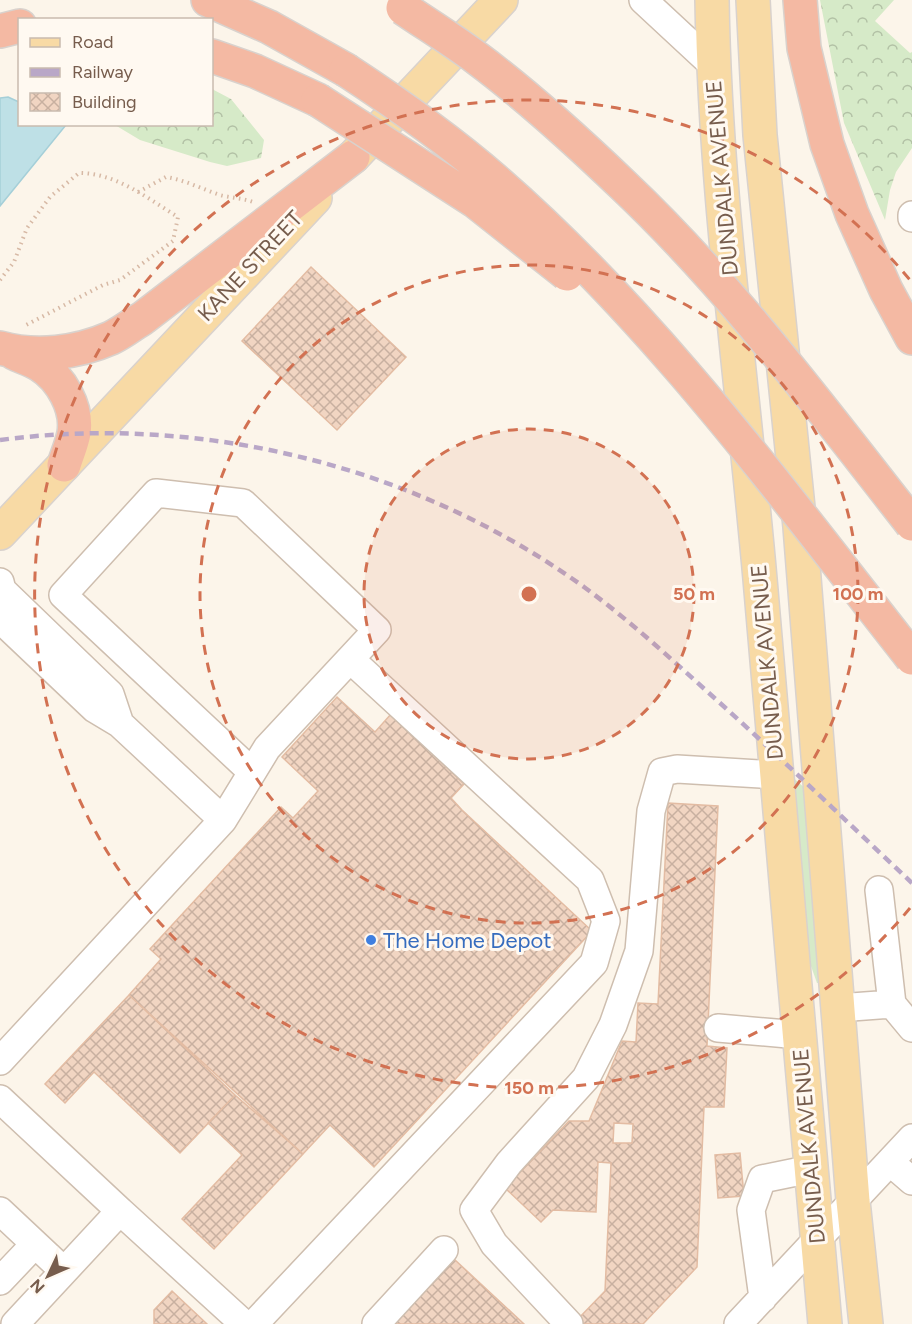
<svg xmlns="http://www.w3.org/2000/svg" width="912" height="1324" viewBox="0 0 912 1324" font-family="Figtree,sans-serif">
  <defs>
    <pattern id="forest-crowns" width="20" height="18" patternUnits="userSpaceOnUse" patternTransform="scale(1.5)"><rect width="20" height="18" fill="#d6eac8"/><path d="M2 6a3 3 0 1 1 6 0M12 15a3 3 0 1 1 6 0" fill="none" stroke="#b2c1a5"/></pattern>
    <pattern id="building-cross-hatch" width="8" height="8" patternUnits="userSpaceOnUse" patternTransform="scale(1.5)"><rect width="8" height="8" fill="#f1d5c2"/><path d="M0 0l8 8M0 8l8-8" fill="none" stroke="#c8b0a0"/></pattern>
  </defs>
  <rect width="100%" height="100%" fill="#fcf5ea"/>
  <!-- grass -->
  <path fill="#d6eac8" d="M790 775 807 790 825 983H817L806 952Z"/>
  <!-- forest -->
  <path fill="url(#forest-crowns)" d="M820 0H894L875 21 910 53 912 52V148L896 172 890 190 885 220 844 123Z
    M212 89 231 99 264 140 261 158 227 166 210 162 140 140 115 125 212 124Z"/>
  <!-- water -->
  <path fill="#bee0e6" stroke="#a5cfd8" stroke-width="1.5" d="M8 97 19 102 20 124 66 125 0 206V98Z"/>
  <!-- building -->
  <path fill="url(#building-cross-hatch)" stroke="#e3bca3" stroke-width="1.5" fill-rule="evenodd" d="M311 267 406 357 337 430 242 341Z
    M337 697 375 732 391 714 464 784 451 798 462 810 592 931 374 1167 330 1125 303 1154 129 995 161 959 150 949 281 807 293 818 318 791 282 757Z
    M668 803 718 806 707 1046 727 1048 724 1107H704L697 1267 643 1324H581L577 1320 605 1291 611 1163 598 1162 596 1212 553 1210 541 1222 505 1188 569 1121H589L622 1041 636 1042 638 1003 658 1004ZM614 1123 633 1124 632 1143H613Z
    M129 995 235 1095 180 1153 94 1072 65 1103 45 1084Z
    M235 1095 303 1154 214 1249 182 1219 242 1155 208 1123Z
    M740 1153 744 1196 718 1198 715 1155Z
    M454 1259 524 1324H393Z
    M172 1291 207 1324H154V1310Z"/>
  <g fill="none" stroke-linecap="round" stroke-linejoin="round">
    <defs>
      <path id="minor" d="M643 0 713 65
        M912 215V218
        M0 582 2 590 110 694 120 724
        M0 619 95 709 120 724 223 820 0 1061
        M223 820 267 748 377 630 243 503 156 493 63 595 252 772
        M879 890 892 1004
        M838 1008 892 1004 912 1028
        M718 1028 799 1035
        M0 1099 120 1211 15 1324
        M890 1162 912 1181
        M0 1211 64 1271
        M120 1211 244 1324
        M0 1281 35 1244
        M763 1298 751 1210 762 1179 811 1169
        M254 1324 594 963 606 921 590 880 350 659
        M376 1324 444 1250
        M569 1324 494 1244 474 1210 509 1163 586 1078 613 1025 639 951 651 811 662 772 677 769 777 775
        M738 1324 912 1138"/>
      <path id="major" d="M712 0C715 193 743 386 760 579 783 827 801 1076 825 1324
        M753 0 760 135 800 527 853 1201 866 1324
        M354 156 501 0
        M0 533 315 198"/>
      <path id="highway" d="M208 0 269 27 346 70
        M800 0 804 48 827 144 852 214 886 290 912 338
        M0 31 20 26
        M212 56 255 71 318 100
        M0 348C36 358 77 353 111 338 122 333 133 324 143 318L353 157
        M14 353C22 357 32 360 40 365 61 378 78 408 74 433 72 444 67 455 64 465"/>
    </defs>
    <!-- minor casing -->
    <use href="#minor" stroke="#cebeaf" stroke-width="30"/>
    <!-- major casing -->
    <use href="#major" stroke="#d9d2cd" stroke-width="36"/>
    <!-- highway casing -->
    <use href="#highway" stroke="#d9d2cd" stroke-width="36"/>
    <!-- path -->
    <path stroke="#d7b9a5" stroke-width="4" stroke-dasharray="1.5 4.5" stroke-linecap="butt" d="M138 192 166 177C185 180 202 189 220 195 231 198 242 198 253 202
      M0 280 14 262 27 228 50 197 79 173C116 173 147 198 178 217L173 241 120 280 103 285 26 325"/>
    <!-- minor -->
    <use href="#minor" stroke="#fff" stroke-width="27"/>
    <!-- major -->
    <use href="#major" stroke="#f8daa5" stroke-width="33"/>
    <!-- highway -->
    <use href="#highway" stroke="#f4b9a3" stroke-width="33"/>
    <!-- rail -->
    <path stroke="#b9a7c7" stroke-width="4.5" stroke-dasharray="9 6" stroke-linecap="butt" d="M0 440C204 413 418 467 584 587 629 620 669 657 710 694 778 755 845 820 912 883"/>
    <defs>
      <path id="highway-bridge" d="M403 8C428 25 454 41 478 59 529 97 577 141 623 185 731 287 820 407 912 524
        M346 70C398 104 448 139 495 180 655 319 781 492 912 658
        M318 100 476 202 567 274"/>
    </defs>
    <!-- highway-bridge casing -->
    <use href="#highway-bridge" stroke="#d9d2cd" stroke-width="36" stroke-linecap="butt"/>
    <!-- highway-bridge -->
    <use href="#highway-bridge" stroke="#f4b9a3" stroke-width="33"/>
  </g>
  <!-- distance rings -->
  <circle cx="529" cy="594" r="165" fill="#d27152" fill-opacity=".12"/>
  <g fill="none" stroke="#d27152" stroke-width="3" stroke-dasharray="10 8">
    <circle cx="529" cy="594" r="165"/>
    <circle cx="529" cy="594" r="329"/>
    <path d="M910 908A494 494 0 1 1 910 280"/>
  </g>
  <!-- markers -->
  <circle fill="#3f7fe0" stroke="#fff9f1" stroke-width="2" cx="371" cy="940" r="6"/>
  <g text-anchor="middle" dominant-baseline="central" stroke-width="6" stroke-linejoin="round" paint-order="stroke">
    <!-- street labels -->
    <g font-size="22" fill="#775d4d" stroke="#fff9f1">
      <text transform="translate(722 178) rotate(-95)">DUNDALK AVENUE</text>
      <text transform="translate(250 266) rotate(-47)">KANE STREET</text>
      <text transform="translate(767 662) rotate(-95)">DUNDALK AVENUE</text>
      <text transform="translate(809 1146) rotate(-95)">DUNDALK AVENUE</text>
    </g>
    <!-- shop labels -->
    <g font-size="22" fill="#366cbe" stroke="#fff9f1" text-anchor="start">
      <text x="383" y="940">The Home Depot</text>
    </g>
  </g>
  <circle cx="529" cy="594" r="9" fill="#d27152" stroke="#fff9f1" stroke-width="3"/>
  <g font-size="18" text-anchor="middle" font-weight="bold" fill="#d27152" stroke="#fff9f1" stroke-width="6" stroke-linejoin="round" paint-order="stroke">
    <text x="694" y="600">50 m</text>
    <text x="858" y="600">100 m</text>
    <text x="529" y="1094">150 m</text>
  </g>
  <!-- legend -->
  <rect x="18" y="18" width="195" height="108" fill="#fff9f1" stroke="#c9bbaf" stroke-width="1.5"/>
  <rect x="30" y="38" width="30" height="9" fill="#f8daa5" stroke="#c9bbaf" stroke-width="1.5"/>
  <text x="72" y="48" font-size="18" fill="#775d4d">Road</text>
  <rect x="30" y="68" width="30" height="9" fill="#b9a7c7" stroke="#c9bbaf" stroke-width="1.5"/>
  <text x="72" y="78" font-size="18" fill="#775d4d">Railway</text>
  <rect x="30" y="93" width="30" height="18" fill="url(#building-cross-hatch)" stroke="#c9bbaf" stroke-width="1.5"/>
  <text x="72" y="108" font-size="18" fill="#775d4d">Building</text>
  <!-- north arrow -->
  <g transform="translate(48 1276) rotate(226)" stroke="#fff9f1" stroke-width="4.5" paint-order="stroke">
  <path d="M0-4.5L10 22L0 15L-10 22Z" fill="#775d4d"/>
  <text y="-9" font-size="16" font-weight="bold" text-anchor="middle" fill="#775d4d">N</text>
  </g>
</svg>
